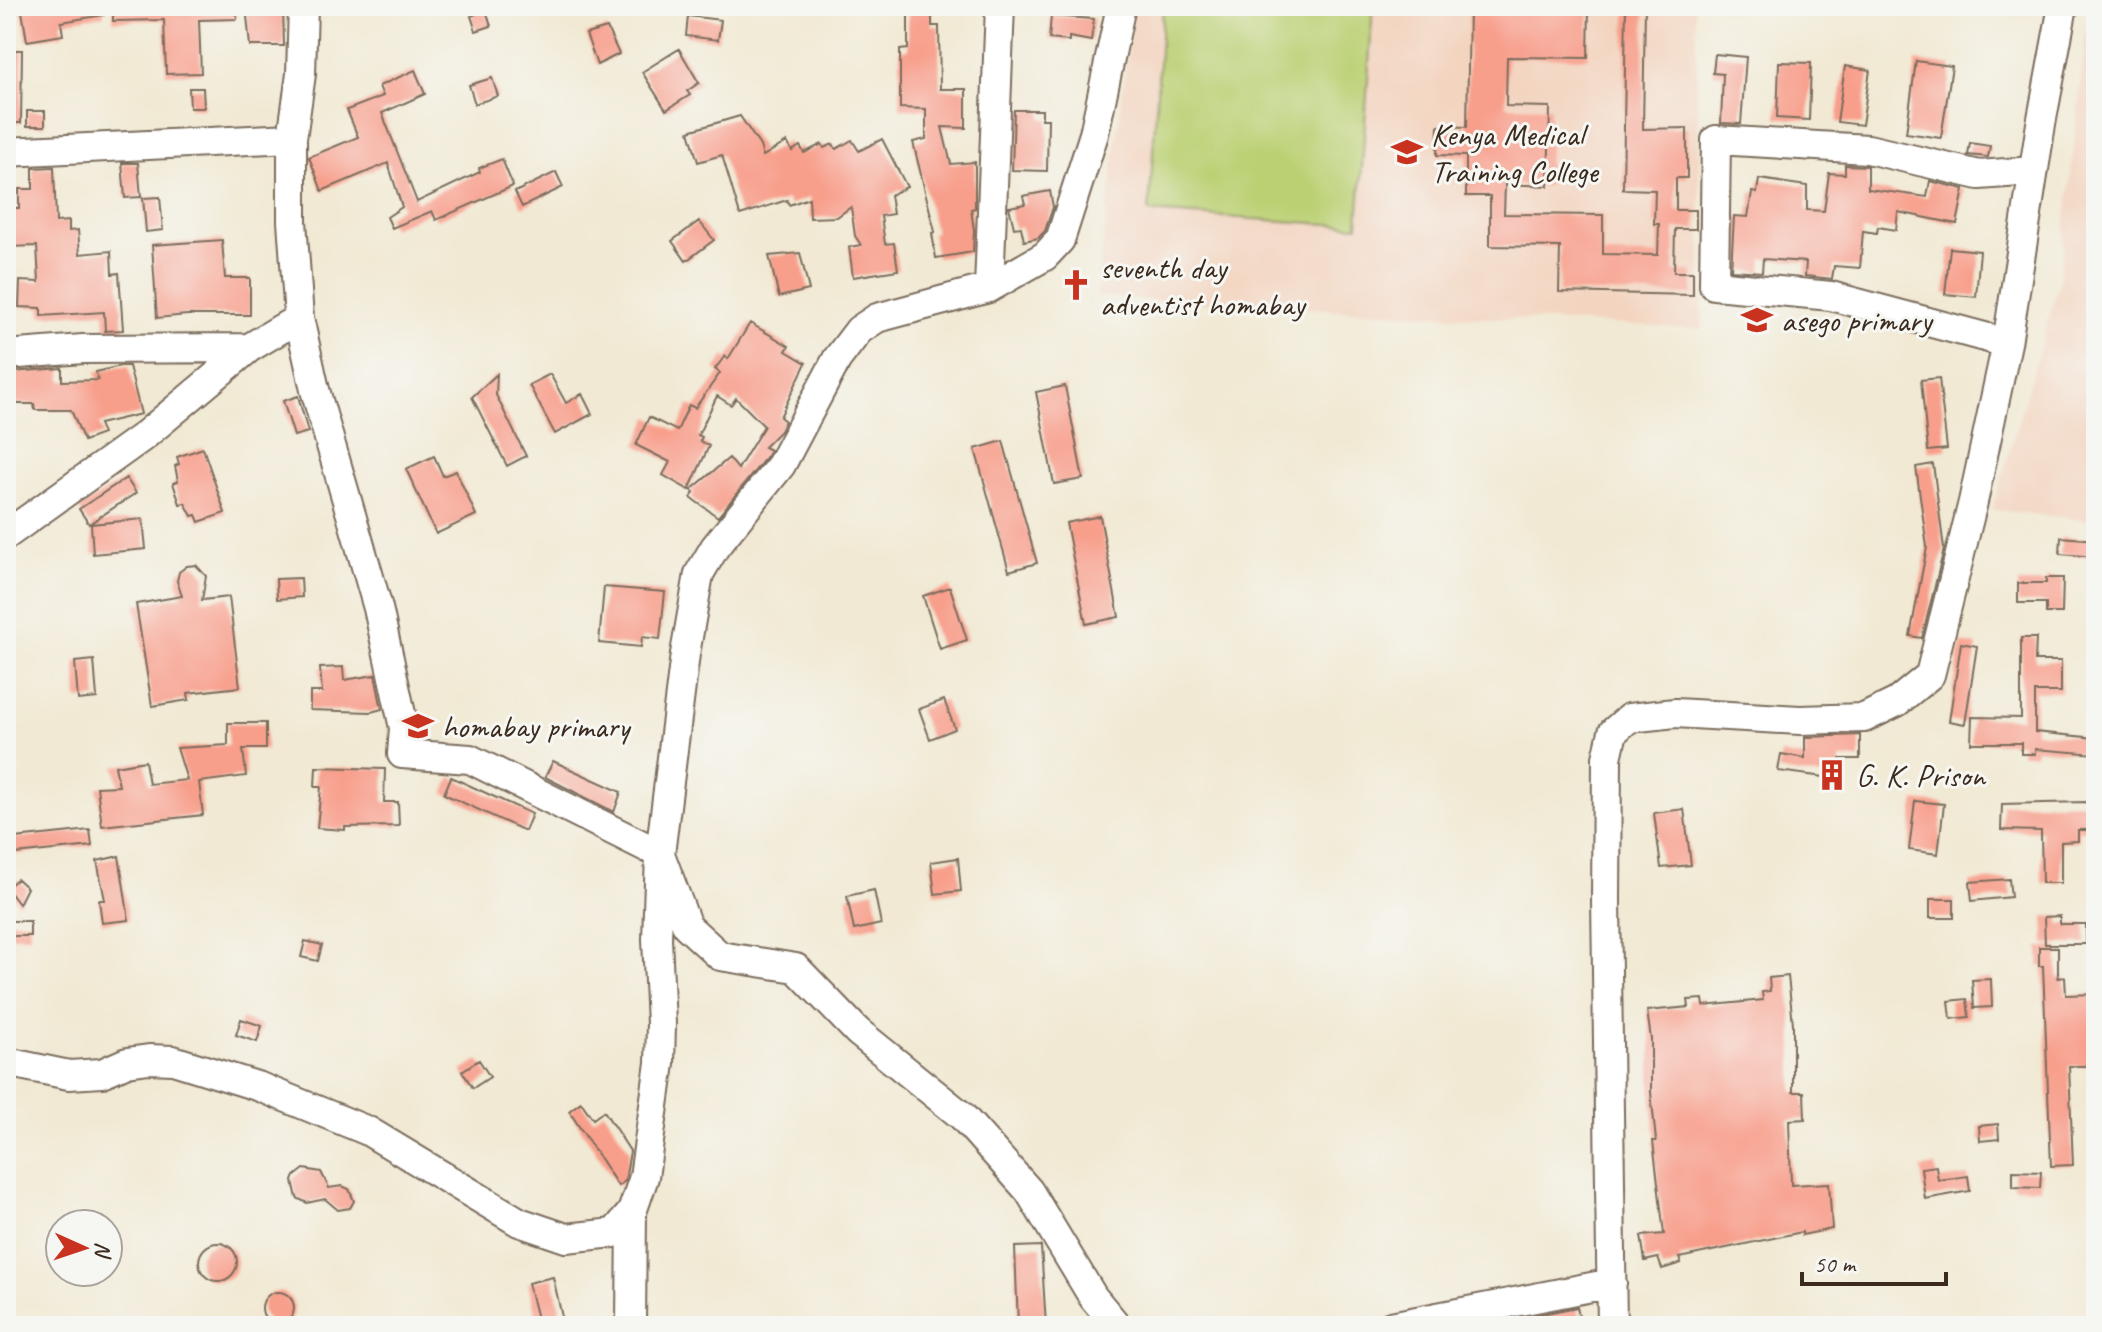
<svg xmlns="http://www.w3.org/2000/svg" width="2102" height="1332" viewBox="0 0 2102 1332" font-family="Caveat,sans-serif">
  <rect width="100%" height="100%" fill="#f6f6f2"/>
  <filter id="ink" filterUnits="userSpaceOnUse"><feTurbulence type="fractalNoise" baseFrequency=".0125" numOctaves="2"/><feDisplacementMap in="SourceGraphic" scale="16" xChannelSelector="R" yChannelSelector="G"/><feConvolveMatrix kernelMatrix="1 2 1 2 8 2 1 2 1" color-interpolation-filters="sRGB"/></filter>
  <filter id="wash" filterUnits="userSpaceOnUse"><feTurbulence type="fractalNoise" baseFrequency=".006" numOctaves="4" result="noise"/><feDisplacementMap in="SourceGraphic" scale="32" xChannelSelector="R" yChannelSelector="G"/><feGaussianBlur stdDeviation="1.8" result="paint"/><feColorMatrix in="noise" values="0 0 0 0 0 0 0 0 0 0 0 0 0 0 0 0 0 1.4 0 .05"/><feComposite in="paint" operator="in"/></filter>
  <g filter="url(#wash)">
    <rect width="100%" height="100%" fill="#f1e9d3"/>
    <!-- built -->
    <path fill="#f3d4bf" d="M1134 6H1695L1703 329 1096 297Z
      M2089 6H2096V521L1992 510 2059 284Z"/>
    <!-- green -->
    <path fill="#bbd073" stroke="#7b7d48" stroke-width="2" d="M1163 6H1373L1358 226 1149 212Z"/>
    <g id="blocks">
      <!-- building -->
      <path fill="#f89f8c" d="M59 6H103L104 15 61 22 63 35 27 41 22 11Z
        M113 6H237V19L199 20 201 73 166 74 164 20 113 21Z
        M246 6H283L284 46H250Z
        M908 6H932V26H939L940 89H966V128L942 127 951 164 975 162V208L971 209 974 230 973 252 936 258 932 233 935 232 913 142 926 139V109L900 108V50L908 49Z
        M1469 6H1589L1588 58 1507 57 1506 106 1550 107 1548 186 1505 184 1504 214 1603 215V254L1658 255 1659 224H1654L1655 190 1623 189 1626 6H1645L1643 129 1687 128V178H1676V210H1696V229H1675L1674 272H1693V295L1559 292 1560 247 1490 246V196H1466V156L1437 155 1438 126 1467 127Z
        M486 10 491 26 476 31 471 16Z
        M688 16 721 20 718 40 686 36Z
        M1051 16 1094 19 1091 41 1069 37V41L1049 39Z
        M607 28 619 54 597 65 586 34Z
        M679 49 699 83 687 91 690 95 666 110 642 72Z
        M6 50H22L21 123H6Z
        M1715 54 1746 57 1741 124 1721 123 1723 74 1713 73Z
        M1916 61 1952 66 1941 138 1906 133Z
        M1779 62 1811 63 1809 120 1777 118Z
        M1845 66 1870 70 1862 125 1837 122Z
        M415 70 425 94 382 113 417 202 480 172 479 168 502 159 513 186 436 220 432 211 392 228 387 217 402 207 388 163 322 191 309 157 358 137 347 110 383 96 379 86Z
        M492 78 498 96 475 104 469 85Z
        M189 88H203L204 108H190Z
        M1014 110H1042V119H1048L1047 171 1012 170Z
        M27 111H45V126H27Z
        M740 116 760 146 763 156 787 142 792 151 800 146 804 153 822 144 824 148 833 144 836 149 852 140 859 151 882 139 907 187 890 195 893 214 881 216 885 244 894 243 898 270 853 277 849 247 861 245 855 236 851 207 837 217 810 218 809 198 789 205 787 200 740 215 722 155 698 162 689 131Z
        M1970 143 1990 146 1988 157 1968 155Z
        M122 163H138L141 197 125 198Z
        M1845 165 1868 166V189L1927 197 1930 181 1964 189 1957 224 1898 212 1896 230 1878 227 1877 233 1863 231 1860 268 1834 266 1832 279 1805 276 1806 262 1763 259 1762 272 1731 270 1734 216 1748 217 1752 192 1757 193 1759 179 1807 186V210L1824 211 1829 173 1845 174Z
        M54 167 56 222 69 221V231L78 230 80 254 111 251 112 274 119 273 123 330 105 331 104 312 41 316V308L19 307 20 281 39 282 37 246 6 247V208H19V189H33V168Z
        M556 172 563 187 522 207 515 192Z
        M1050 191 1053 207 1045 231 1038 238 1024 241 1021 227 1014 228 1009 207 1025 204 1023 196Z
        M160 197 163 230 146 232 143 198Z
        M699 221 714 240 686 261 672 241Z
        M222 240 225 278H250V315H187L157 318 152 245Z
        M1950 248 1980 251 1976 297 1945 294Z
        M800 253 809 290 779 297 769 256Z
        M750 323 789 346 786 351 806 363 780 417 785 421 780 431 764 447 770 450 767 456 718 517 691 498 694 492 691 490 729 458 738 469 764 426 736 398 731 405 717 396 698 435 702 437 700 441 709 446 689 490 663 475 670 462 636 445 649 417 677 431 689 405 695 408 720 373 715 369 725 356 728 359Z
        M120 366H129L141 414 99 424 103 434 84 441 71 410H35L34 404H13L12 372 62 368V381L98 380 96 372Z
        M497 374 496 395 526 456 507 466 472 397Z
        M550 374 566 403 582 394 592 414 555 434 529 385Z
        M1939 378 1947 449 1928 451 1921 380Z
        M1065 386 1083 479 1054 484 1036 392Z
        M298 396 308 432 294 436 283 401Z
        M1003 441 1037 563 1009 571 975 449Z
        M203 448 225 513 199 522 196 515 192 516 185 503 180 504 173 483 178 481 175 466 179 464 177 457Z
        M434 456 443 476 456 471 476 515 436 534 406 469Z
        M1933 464 1944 549 1922 638 1910 636 1927 547 1916 467Z
        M126 478 136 493 89 524 79 509Z
        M1100 516 1119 617 1086 624 1066 523Z
        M143 519 146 549 93 554 91 524Z
        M2061 537 2096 540V557L2060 554Z
        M196 565 206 576 202 600 229 597 240 687 188 693 189 700 152 706 136 604 182 596 177 581 179 572 187 566Z
        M301 578 302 597 277 599 276 579Z
        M2046 578H2063L2062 613H2046V603H2018V583H2046Z
        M604 587 665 592 660 639 642 637 641 647 599 643Z
        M950 587 967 640 940 649 923 596Z
        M2021 638H2036L2035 661H2061V692H2035V732L2096 738V754L2035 749V754H2021V743H1971L1972 717 2021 718Z
        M1961 643 1977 646 1965 724 1949 721Z
        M94 660 97 698 78 700 75 662Z
        M343 667 344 680 375 675 382 709 371 712 310 710V692H322L320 668Z
        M944 700 955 729 930 739 919 709Z
        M228 723H266V749H243L246 776 199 782 203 815 102 826 97 787 119 786 115 766 145 761 149 784 187 780 177 748 228 745Z
        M1860 735V759H1840V791H1824V777L1778 771 1781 754 1805 758V737Z
        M553 761 621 792 614 812 545 777Z
        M316 767 385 769 384 802H398L399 826 345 827V830L317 828 321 787H315Z
        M451 777 532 814 525 831 444 794Z
        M1915 801 1944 804 1938 854 1909 850Z
        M2086 802 2087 806H2096V830H2078V841L2061 842V883H2042L2041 831 2001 830 2002 804Z
        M1684 809 1691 865 1661 868 1654 813Z
        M90 830 92 846 6 855V839Z
        M119 856 129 920 102 923 99 900H105L97 861Z
        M958 858 961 891 935 894 931 862Z
        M17 879 27 888 19 904 9 891 10 885Z
        M2009 879 2011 897 1972 901 1970 882Z
        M874 890 881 924 854 930 847 896Z
        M1930 899H1954V918H1930Z
        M2060 916V924H2086V944H2045L2044 917Z
        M10 921H30V936H10Z
        M305 941 322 945 318 961 301 957Z
        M2039 947H2058V978L2065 977 2066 995 2096 994V1066H2069L2073 1165 2051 1166 2043 966H2039Z
        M1788 976 1793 1024V1092H1804L1805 1119 1789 1120 1791 1185 1829 1183 1832 1229 1802 1235V1232L1679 1258 1681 1263 1662 1269 1658 1258 1645 1261 1641 1236 1664 1234 1653 1141H1656L1651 1092V1039L1647 1011 1689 1007 1688 1000 1703 999 1704 1006 1763 1000 1762 992 1770 991 1769 978Z
        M1991 979 1992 1007 1974 1008 1972 980Z
        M1967 999 1969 1017 1951 1019 1949 1001Z
        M241 1019 262 1026 257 1042 236 1035Z
        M479 1060 490 1077 473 1088 462 1071Z
        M581 1102 593 1119 604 1111 630 1151 625 1181 618 1186 569 1111Z
        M1998 1124 1999 1139 1980 1141 1979 1126Z
        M1936 1166 1938 1180 1968 1176 1970 1191 1925 1199 1921 1168Z
        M304 1169 321 1172 329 1188 342 1186 349 1189 354 1201 350 1208 338 1210 325 1199 307 1203 297 1198 293 1181 295 1176Z
        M2013 1171 2041 1172 2040 1188 2013 1187Z
        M199 1262a19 19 0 1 1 38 0a19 19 0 1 1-38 0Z
        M1041 1246 1046 1326H1018L1015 1247Z
        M553 1277 562 1317 538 1323 528 1283Z
        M262 1308a16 16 0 1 1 32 0a16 16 0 1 1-32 0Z
        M1577 1307 1579 1316 1529 1326H1480Z"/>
    </g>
  </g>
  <g filter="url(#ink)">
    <use href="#blocks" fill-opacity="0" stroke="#7b6d5d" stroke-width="2"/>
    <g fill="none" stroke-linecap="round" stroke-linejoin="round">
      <defs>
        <path id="minor" d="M6 152 292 138
          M989 288 1000 6
          M2007 343 1831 296 1714 285 1716 140 1868 149 1979 175 2033 171
          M6 355 83 349 249 348
          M6 535 144 436 249 348 299 318
          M6 1062 69 1075 102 1073 127 1062 149 1059 173 1060 260 1087 368 1131 519 1222 566 1238 614 1233 632 1212 644 1177 660 1063 661 1024 657 939 660 854 470 759 402 754 404 728 378 608 315 390 299 318 292 221V138L301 74 303 6
          M631 1326 632 1212
          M1117 1326 1093 1297 1029 1191 962 1116 858 1032 796 968 720 956 687 926 660 854 685 654 699 574 715 547 781 465 837 359 859 330 877 318 989 288 1045 256 1060 240 1094 134 1121 6
          M1391 1326 1612 1283
          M1612 1326 1606 900 1607 758 1613 732 1629 718 1675 713 1800 720 1864 718 1897 702 1930 675 1973 502 2007 343 2041 124 2063 6"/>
      </defs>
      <!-- minor casing -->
      <use href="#minor" stroke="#7b6d5d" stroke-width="32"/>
      <!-- minor -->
      <use href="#minor" stroke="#fff" stroke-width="28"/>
    </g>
  </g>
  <!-- icons -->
  <defs>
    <symbol id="university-bare" viewBox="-9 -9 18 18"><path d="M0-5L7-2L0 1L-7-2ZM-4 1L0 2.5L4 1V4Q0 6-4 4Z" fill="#c8321e" stroke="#f6f6f2" stroke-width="2.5" paint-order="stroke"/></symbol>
    <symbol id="church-bare" viewBox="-9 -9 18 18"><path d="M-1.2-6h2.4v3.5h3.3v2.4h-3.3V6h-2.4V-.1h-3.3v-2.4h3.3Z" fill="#c8321e" stroke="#f6f6f2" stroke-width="2.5" paint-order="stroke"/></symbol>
    <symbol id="school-bare" viewBox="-9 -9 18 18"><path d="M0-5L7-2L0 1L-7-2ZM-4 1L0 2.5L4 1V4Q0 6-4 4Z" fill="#c8321e" stroke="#f6f6f2" stroke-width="2.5" paint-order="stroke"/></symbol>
    <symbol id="building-bare" viewBox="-9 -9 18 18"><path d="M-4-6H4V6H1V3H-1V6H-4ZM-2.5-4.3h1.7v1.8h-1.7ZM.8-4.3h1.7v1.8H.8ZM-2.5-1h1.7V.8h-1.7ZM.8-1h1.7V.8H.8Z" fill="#c8321e" stroke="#f6f6f2" stroke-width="2.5" paint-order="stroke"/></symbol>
  </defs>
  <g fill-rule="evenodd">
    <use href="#university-bare" x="1385" y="130" width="44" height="44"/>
    <use href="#church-bare" x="1054" y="263" width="44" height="44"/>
    <use href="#school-bare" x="1735" y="298" width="44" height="44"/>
    <use href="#school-bare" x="396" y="704" width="44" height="44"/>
    <use href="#building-bare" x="1810" y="753" width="44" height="44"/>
  </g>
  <g text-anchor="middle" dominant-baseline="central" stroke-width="6" stroke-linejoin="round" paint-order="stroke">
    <!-- poi labels -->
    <g font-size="32" fill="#3b2a1e" stroke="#f6f6f2" text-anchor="start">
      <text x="1431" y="134">Kenya Medical<tspan x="1431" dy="37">Training College</tspan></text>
      <text x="1100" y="267">seventh day<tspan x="1100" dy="37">adventist homabay</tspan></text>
      <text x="1781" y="320">asego primary</text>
      <text x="442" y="726">homabay primary</text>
      <text x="1856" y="775">G. K. Prison</text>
    </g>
  </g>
  <!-- margin -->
  <rect width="2102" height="1332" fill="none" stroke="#f6f6f2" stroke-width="32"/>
  <!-- north arrow -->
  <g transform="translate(84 1248) rotate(93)"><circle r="38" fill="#f6f6f2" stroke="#aba49d" stroke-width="2"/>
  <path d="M0-6L14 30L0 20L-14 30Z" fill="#c8321e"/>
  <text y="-12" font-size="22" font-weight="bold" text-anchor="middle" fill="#3b2a1e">N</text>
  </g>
  <!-- scale -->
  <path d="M1802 1272v12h144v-12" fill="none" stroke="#3b2a1e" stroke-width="4"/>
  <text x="1814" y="1272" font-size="24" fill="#3b2a1e" stroke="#f6f6f2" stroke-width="6" paint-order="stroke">50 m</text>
</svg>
